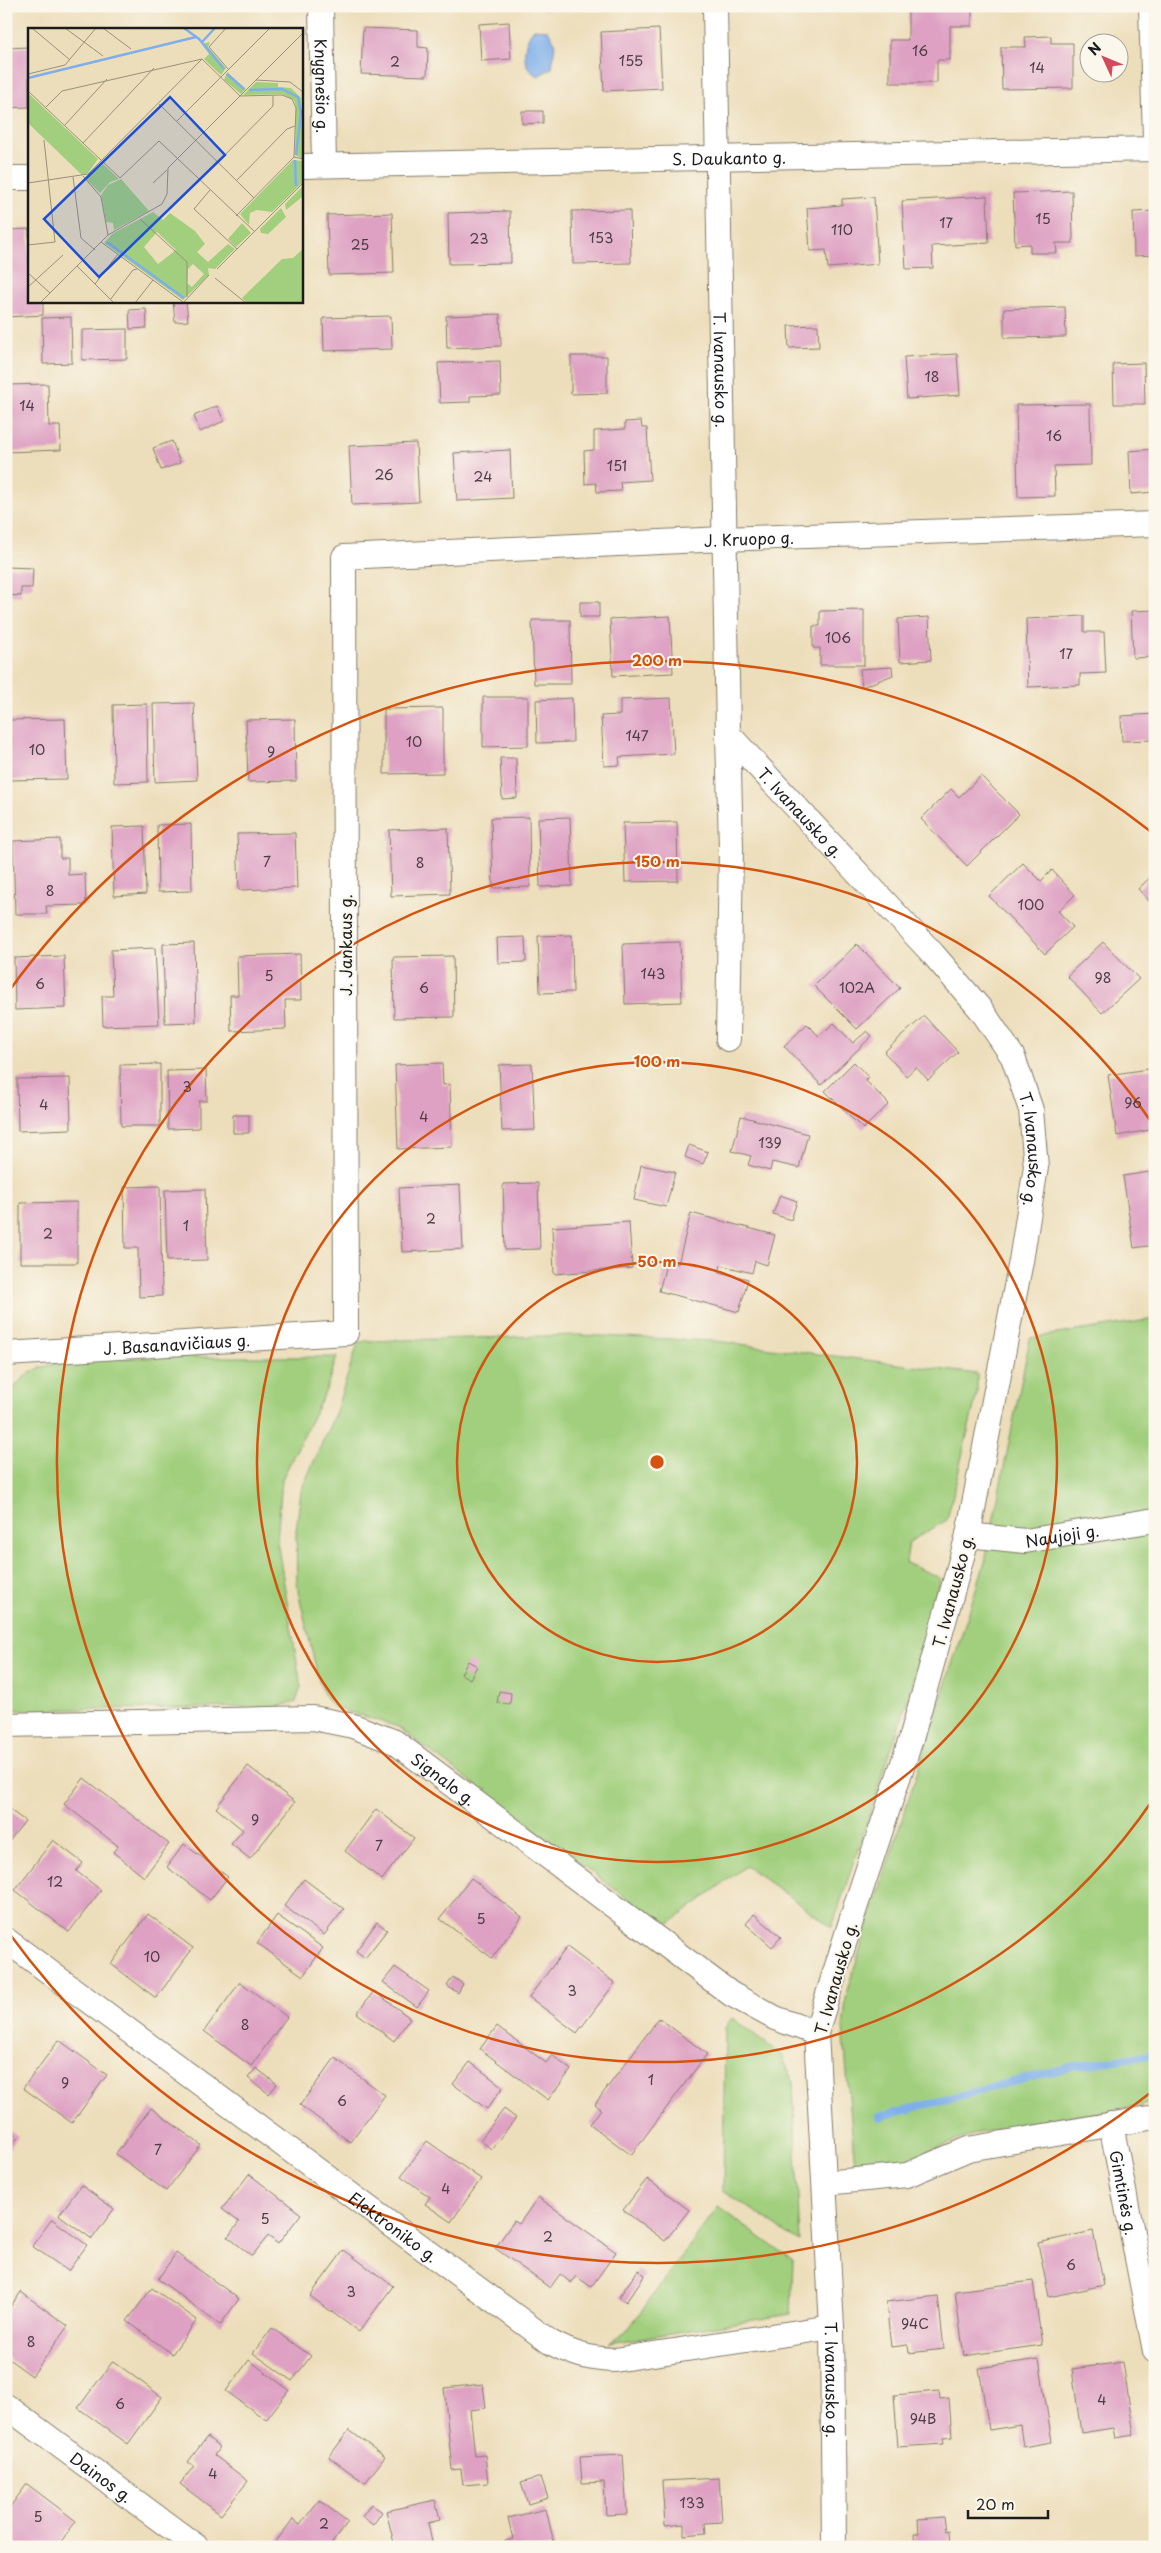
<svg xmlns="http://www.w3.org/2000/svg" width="1161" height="2553" viewBox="0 0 1161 2553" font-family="'Playpen Sans',sans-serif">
  <rect width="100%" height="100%" fill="#fbf7ec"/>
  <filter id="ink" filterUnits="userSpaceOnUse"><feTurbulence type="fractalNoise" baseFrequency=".02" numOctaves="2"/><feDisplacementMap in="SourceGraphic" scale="10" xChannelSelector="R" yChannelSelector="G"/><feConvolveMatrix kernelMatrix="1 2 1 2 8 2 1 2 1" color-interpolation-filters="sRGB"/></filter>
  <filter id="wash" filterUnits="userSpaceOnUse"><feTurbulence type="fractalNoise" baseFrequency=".0096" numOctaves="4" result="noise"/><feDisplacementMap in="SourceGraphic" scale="20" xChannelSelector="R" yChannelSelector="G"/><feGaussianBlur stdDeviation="1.12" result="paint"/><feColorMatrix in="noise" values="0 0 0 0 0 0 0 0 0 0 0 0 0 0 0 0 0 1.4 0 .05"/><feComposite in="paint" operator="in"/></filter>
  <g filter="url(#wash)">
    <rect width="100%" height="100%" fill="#eddebb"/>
    <!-- green -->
    <path fill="#a1cf7d" stroke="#5e764c" d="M1155 1319V2103L977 2133 900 2163 855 2166 843 2027 847 1990 985 1562 1030 1338Z
      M578 1335 715 1341 977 1374V1393L947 1520 909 1542 906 1563 940 1578 913 1684 832 1927 746 1866 665 1927 398 1727 333 1707 325 1697 317 1673 297 1586 296 1531 301 1491 336 1411 358 1343 366 1341Z
      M166 1357H337L326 1390 282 1479 277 1541 301 1687 296 1702 276 1707 18 1710 6 1704V1404C11 1387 25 1373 43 1367 81 1356 126 1359 166 1357Z
      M732 2018 782 2055 793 2082 800 2242 723 2190 725 2027Z
      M718 2207 793 2261 791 2314 609 2343 626 2332Z"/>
    <!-- water -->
    <path fill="#7fafea" stroke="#4e6683" d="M534 29 548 30 555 43 552 68 538 76C520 68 522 42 534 29Z"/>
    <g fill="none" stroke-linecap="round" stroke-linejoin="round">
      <!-- stream -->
      <path stroke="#7fafea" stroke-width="8" d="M879 2117 1070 2067 1155 2054"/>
    </g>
    <g id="blocks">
      <!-- building -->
      <path fill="#dea1c3" d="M543 6H565V8L543 10Z
        M908 6H972V26H950V60H937V83H890V40H908Z
        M509 22 511 59 481 61 479 24Z
        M363 28 418 30V47L428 48 427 76 361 74Z
        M659 29 662 88 604 91 601 32Z
        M1051 36V43H1073V88L1002 89 1001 47H1026L1025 37Z
        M29 47V107L6 108V48Z
        M522 111H543V123L522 124Z
        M1072 191 1073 243H1056L1057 253H1030V244L1015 245 1013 193Z
        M987 196 989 243 932 246 933 268 906 269 902 201Z
        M874 197 878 264 828 268 826 250 810 251 807 208 842 205V199Z
        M630 210 631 263 573 264 572 211Z
        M510 211 511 263 449 264 448 213Z
        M1155 211V255L1134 256 1133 212Z
        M392 213 394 273 329 275 327 215Z
        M29 229V301H43V315L6 317V230Z
        M173 301H186L188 321 175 322Z
        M1065 307 1066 337 1004 338V309Z
        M146 309 147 328 130 329 129 310Z
        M500 314 501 346 447 348 446 316Z
        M391 316 392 349 324 351 323 318Z
        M71 317 72 363 43 364 42 318Z
        M818 325 819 347 789 348 788 326Z
        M127 329V359L82 360V330Z
        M957 354 960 395 907 399 904 357Z
        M571 356H607V393L571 394Z
        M500 361 501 395 470 396V402L440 403 438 363Z
        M1144 363 1145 404H1114L1113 364Z
        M48 384 49 426H60L61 450 6 452V385Z
        M1090 404 1091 465 1054 466 1055 496 1018 497 1016 405Z
        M217 406 224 421 200 432 194 416Z
        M641 421 642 428H647L650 480 620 482 621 491 597 492 596 483 585 484 584 451 594 450V431L625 429V422Z
        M172 441 180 463 161 470 153 448Z
        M416 443 419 502 352 505 349 446Z
        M1155 449V492L1131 494 1129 451Z
        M510 450 512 498 457 501 454 453Z
        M6 567 33 568 32 588H21V596L6 595Z
        M580 602H599V617H580Z
        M864 610V665H820V648H813V626H820V611Z
        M1155 610V657L1133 658 1131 611Z
        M670 616 673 673 613 676 610 619Z
        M1084 616V632H1104L1106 673 1080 674V685L1028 687 1026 619Z
        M929 617 931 660 900 662 898 619Z
        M532 620H570L571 684H534Z
        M892 667 893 675 862 687 860 669Z
        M483 697H528V746L483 747Z
        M572 698 573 742 537 743 536 700Z
        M671 698 674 754 619 757 620 765 604 766 601 716 620 715V700Z
        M194 703 197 780 155 782 153 704Z
        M147 704 148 782 114 783 113 705Z
        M443 708V773L384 774V709Z
        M1155 714V740L1122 741 1121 716Z
        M65 719 67 779 9 780 8 720Z
        M295 719 296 781 248 782 246 720Z
        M500 758H516L517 798 502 799Z
        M981 776 1019 814 967 866 921 819 951 789 959 797Z
        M529 817 530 887 493 888 491 818Z
        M570 817 572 886 540 887 538 818Z
        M677 822 678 881 625 882 623 823Z
        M191 824 192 891 158 892 157 825Z
        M144 826 146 894 114 896 112 827Z
        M448 828 450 894 391 896 389 830Z
        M295 833 297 888 239 890 237 834Z
        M60 839V858H68V875L85 874 86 905 46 906 47 914H15L13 841Z
        M1023 863 1041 881 1052 870 1075 895 1058 911 1073 927 1045 954 989 896Z
        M1155 873V907L1138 889Z
        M572 935 573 992 540 993 538 936Z
        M525 937 526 962 498 963 497 938Z
        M680 942 682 1002 625 1004 623 944Z
        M1103 942 1139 979 1102 1013 1067 976Z
        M194 943 196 1022 165 1023 163 944Z
        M857 944 900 988 857 1029 814 986Z
        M155 948 159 1024 103 1026 102 996H113L111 950Z
        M300 954 301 1000H285L286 1029 231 1031 230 995H238L237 956Z
        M64 956 66 1008 15 1010 14 958Z
        M453 956 454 1017 394 1018 393 957Z
        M924 1016 958 1052 928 1080 916 1067 906 1076 884 1052Z
        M834 1023 853 1043 867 1031 872 1036 821 1085 784 1046 807 1024 819 1036Z
        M854 1062 868 1077 865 1080 889 1104 863 1129 825 1091Z
        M442 1063 443 1085 450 1084 452 1147 398 1149 395 1065Z
        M160 1064V1126H121L120 1065Z
        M532 1064 535 1130 502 1131 499 1065Z
        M1155 1068V1129L1117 1136 1108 1075Z
        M206 1070 207 1101H199V1128L168 1129 167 1071Z
        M70 1078 71 1129 18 1131 17 1079Z
        M233 1115H249V1133H233Z
        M741 1116 808 1134 799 1168 772 1162 770 1171 748 1165 751 1156 732 1151Z
        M689 1145 708 1152 703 1164 685 1157Z
        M641 1165 675 1172 666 1207 634 1200Z
        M1149 1172 1150 1180 1155 1179V1245L1134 1248 1123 1176Z
        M538 1183 540 1249 505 1250 503 1184Z
        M460 1185 463 1249 402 1252 399 1188Z
        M160 1186 162 1296 139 1297 138 1248H125L124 1187Z
        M205 1189 207 1260 167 1261 165 1190Z
        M780 1195 797 1201 791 1220 773 1214Z
        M77 1202V1263H20V1203Z
        M691 1213 775 1235 767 1265 755 1261 752 1273 721 1265 719 1272 748 1279 739 1312 659 1291 667 1261 678 1264Z
        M629 1222 632 1268 554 1274 552 1227Z
        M468 1661 477 1666 470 1679 461 1674Z
        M499 1691 511 1693 510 1704 497 1703Z
        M248 1766 295 1802 250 1859 231 1844 243 1830 216 1808Z
        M84 1778 169 1844 144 1877 113 1852 118 1846 64 1804Z
        M6 1807 25 1821 6 1845Z
        M376 1809 414 1838 382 1880 345 1851Z
        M53 1840 83 1863 76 1871 101 1890 69 1932 15 1890Z
        M184 1844 228 1877 210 1900 167 1867Z
        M471 1878 522 1917 492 1958 440 1919Z
        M304 1879 344 1909 324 1935 284 1906Z
        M148 1914 193 1948 156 1998 111 1964Z
        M754 1914 781 1937 772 1947 746 1924Z
        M277 1915 323 1948 303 1976 257 1943Z
        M377 1922 387 1930 365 1958 356 1951Z
        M567 1947 615 1983 577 2033 529 1997Z
        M395 1967 429 1991 417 2007 383 1982Z
        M453 1977 463 1984 458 1993 447 1986Z
        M240 1982 287 2017 251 2066 204 2031Z
        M374 1991 410 2018 394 2041 357 2013Z
        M659 2018 707 2054 631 2155 590 2124 601 2109 595 2104Z
        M497 2026 546 2063 552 2055 571 2070 548 2100 480 2049Z
        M59 2040 107 2075 72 2123 23 2088Z
        M335 2058 385 2095 350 2142 300 2105Z
        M470 2062 503 2087 487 2109 453 2084Z
        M256 2068 277 2084 269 2094 248 2078Z
        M151 2108 201 2145 166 2191 116 2154Z
        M504 2109 516 2118 491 2149 480 2140Z
        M6 2128 18 2137 6 2153Z
        M427 2141 481 2179 451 2222 425 2204 430 2197 401 2176Z
        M249 2174 301 2214 278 2244 268 2236 252 2256 228 2237 239 2222 222 2209Z
        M647 2179 689 2210 665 2241 623 2210Z
        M81 2185 114 2209 92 2239 59 2215Z
        M538 2197 616 2252 591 2287 576 2276 571 2283 560 2274 550 2288 495 2248 514 2221 519 2224Z
        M52 2219 87 2245 68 2271 32 2246Z
        M1093 2231 1104 2285 1049 2297 1038 2243Z
        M344 2250 393 2286 359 2332 310 2296Z
        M176 2253 239 2299 220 2325 158 2279Z
        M638 2270 645 2275 626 2302 619 2297Z
        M1033 2281 1042 2345 964 2356 955 2291Z
        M152 2288 197 2320 172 2354 127 2321Z
        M21 2292 68 2326 32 2376 6 2357V2313Z
        M938 2296 944 2349 909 2353 908 2345 891 2347 886 2302Z
        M272 2328 311 2356 292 2381 253 2353Z
        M1039 2359 1052 2442 1023 2447 1020 2425 989 2430 979 2368Z
        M249 2360 289 2390 266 2420 226 2391Z
        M113 2361 162 2397 128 2444 78 2408Z
        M1123 2362 1134 2435 1115 2438 1113 2428 1081 2433 1072 2369Z
        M483 2384 486 2408 470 2410 475 2456 485 2455 488 2483 463 2485 461 2469 452 2470 444 2388Z
        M939 2391 940 2399 949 2398 952 2437 943 2438 944 2444 898 2447 894 2395Z
        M349 2430 385 2457 365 2483 329 2457Z
        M207 2437 220 2447 214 2455 248 2481 221 2515 180 2484 194 2466 188 2462Z
        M623 2455 627 2514 606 2515 604 2482 582 2483 580 2457Z
        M541 2477 548 2498 528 2504 521 2483Z
        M719 2478 722 2522 705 2523 706 2533 684 2535V2524L665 2526 662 2481Z
        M27 2484 76 2521 57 2547H16L6 2540V2512Z
        M319 2500 348 2522 329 2547H272L293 2519 300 2525Z
        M435 2500 440 2520 428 2523 433 2547H395L386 2511Z
        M371 2504 382 2512 373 2525 362 2517Z
        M546 2509 555 2547H506L505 2541 513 2539 508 2518Z
        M944 2517 946 2531 949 2530 950 2547H915L914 2533H919L918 2519Z"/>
    </g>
  </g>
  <g filter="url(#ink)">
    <use href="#blocks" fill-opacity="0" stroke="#847d6c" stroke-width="1"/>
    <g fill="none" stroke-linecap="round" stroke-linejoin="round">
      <defs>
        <g id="street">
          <path id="s1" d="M321 6 324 165"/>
          <path id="s2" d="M715 6 728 734 933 954 982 1011 1013 1057 1031 1110 1036 1167 1021 1261 968 1535 911 1739 857 1902 816 2033 832 2327 834 2547"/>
          <path d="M1151 6 1155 138"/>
          <path id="s3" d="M301 166 1155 149"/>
          <path d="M6 178H29"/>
          <path d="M728 1039 731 847 728 734"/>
          <path id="s4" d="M6 1354 346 1333 344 557 723 539 1155 524"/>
          <path id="s5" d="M968 1535 1025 1541 1155 1520"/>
          <path id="s6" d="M6 1725 313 1718 353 1726 395 1742 731 1994 775 2018 816 2033"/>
          <path id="s7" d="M6 1940 550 2342C572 2354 589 2359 614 2360L832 2327"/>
          <path id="s8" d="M1111 2124 1155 2351"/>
          <path d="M825 2183 907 2175 968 2149 1155 2117"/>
          <path id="s9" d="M6 2406 197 2547"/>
        </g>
      </defs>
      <!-- street casing -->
      <use href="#street" stroke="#847d6c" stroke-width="26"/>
      <!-- street -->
      <use href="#street" stroke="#fff" stroke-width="24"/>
    </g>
  </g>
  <!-- distance rings -->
  <g fill="none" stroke="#d4530e" stroke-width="2.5">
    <circle cx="657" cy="1462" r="200"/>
    <circle cx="657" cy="1462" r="400"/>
    <path d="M1154 1798A600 600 0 1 1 1154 1126"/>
    <path d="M1150 2093A801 801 0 0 1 9 1933M9 991A801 801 0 0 1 1150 831"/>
  </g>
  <g text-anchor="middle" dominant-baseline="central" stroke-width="4" stroke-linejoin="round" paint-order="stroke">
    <!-- number labels -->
    <g font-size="14" fill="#4c3d46">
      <text x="920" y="50">16</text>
      <text x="631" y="60">155</text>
      <text x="395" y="61">2</text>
      <text x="1037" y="67">14</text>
      <text x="1043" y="218">15</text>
      <text x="946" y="222">17</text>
      <text x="842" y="229">110</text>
      <text x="601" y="237">153</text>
      <text x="479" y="238">23</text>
      <text x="360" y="244">25</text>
      <text x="932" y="376">18</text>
      <text x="27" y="405">14</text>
      <text x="1054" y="435">16</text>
      <text x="617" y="465">151</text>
      <text x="384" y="474">26</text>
      <text x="483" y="476">24</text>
      <text x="838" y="637">106</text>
      <text x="1066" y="653">17</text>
      <text x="637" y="735">147</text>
      <text x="414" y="741">10</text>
      <text x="37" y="749">10</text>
      <text x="271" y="751">9</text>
      <text x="267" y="861">7</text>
      <text x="420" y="862">8</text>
      <text x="50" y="890">8</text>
      <text x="1031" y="904">100</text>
      <text x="653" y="973">143</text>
      <text x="269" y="975">5</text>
      <text x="1103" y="977">98</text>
      <text x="40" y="983">6</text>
      <text x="424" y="987">6</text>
      <text x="857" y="987">102A</text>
      <text x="187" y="1086">3</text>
      <text x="1133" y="1102">96</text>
      <text x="44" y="1104">4</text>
      <text x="424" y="1116">4</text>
      <text x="770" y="1142">139</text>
      <text x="431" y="1218">2</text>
      <text x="186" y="1225">1</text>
      <text x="48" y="1233">2</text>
      <text x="255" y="1819">9</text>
      <text x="379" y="1845">7</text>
      <text x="55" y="1881">12</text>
      <text x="481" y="1918">5</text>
      <text x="152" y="1956">10</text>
      <text x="572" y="1990">3</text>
      <text x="245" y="2024">8</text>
      <text x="651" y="2079">1</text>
      <text x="65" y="2082">9</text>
      <text x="342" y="2100">6</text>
      <text x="158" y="2149">7</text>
      <text x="446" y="2188">4</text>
      <text x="265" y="2218">5</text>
      <text x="548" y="2236">2</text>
      <text x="1071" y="2264">6</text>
      <text x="351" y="2291">3</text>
      <text x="915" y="2323">94C</text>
      <text x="31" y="2341">8</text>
      <text x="1102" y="2399">4</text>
      <text x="120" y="2403">6</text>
      <text x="923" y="2418">94B</text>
      <text x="213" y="2473">4</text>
      <text x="692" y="2502">133</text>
      <text x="38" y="2516">5</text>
      <text x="324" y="2523">2</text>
    </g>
    <!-- street labels -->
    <g font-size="16" fill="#1c1c1c" stroke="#fbf7ec">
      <text stroke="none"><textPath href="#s1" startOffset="80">Knygnešio g.</textPath></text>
      <text stroke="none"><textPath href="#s3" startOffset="428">S. Daukanto g.</textPath></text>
      <text stroke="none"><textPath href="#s2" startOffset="364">T. Ivanausko g.</textPath></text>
      <text stroke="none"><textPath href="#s4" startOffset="1522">J. Kruopo g.</textPath></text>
      <text stroke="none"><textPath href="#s2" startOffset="835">T. Ivanausko g.</textPath></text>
      <text transform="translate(345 945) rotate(-90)">J. Jankaus g.</text>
      <text stroke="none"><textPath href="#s2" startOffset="1255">T. Ivanausko g.</textPath></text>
      <text stroke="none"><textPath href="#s4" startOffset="171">J. Basanavičiaus g.</textPath></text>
      <text stroke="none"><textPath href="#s5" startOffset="95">Naujoji g.</textPath></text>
      <text transform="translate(952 1591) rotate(-75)">T. Ivanausko g.</text>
      <text stroke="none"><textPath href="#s6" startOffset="454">Signalo g.</textPath></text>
      <text transform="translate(835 1978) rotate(-74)">T. Ivanausko g.</text>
      <text stroke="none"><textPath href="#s8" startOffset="70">Gimtinės g.</textPath></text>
      <text stroke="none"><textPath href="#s7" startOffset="482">Elektroniko g.</textPath></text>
      <text stroke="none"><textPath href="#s2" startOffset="2515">T. Ivanausko g.</textPath></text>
      <text stroke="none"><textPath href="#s9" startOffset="119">Dainos g.</textPath></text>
    </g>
  </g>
  <!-- overview -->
  <g transform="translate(28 28)">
    <rect width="275" height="275" fill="#eddebb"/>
    <path d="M182 14 180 19 198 40 193 47 176 31 181 26 174 16ZM199 44 218 61 213 66 196 52ZM228 54 250 55V59L263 60 273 70 275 131 267 127 268 79 266 72 254 66 215 67ZM0 65 70 131 60 145 54 147 0 95ZM265 132 275 133V154L244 184 229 182 222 185 221 197 212 186ZM75 136 91 151 82 154 72 165 58 151ZM93 151 121 183 86 202 85 195 78 194 73 167 80 157ZM275 158 274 169 258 182 257 176ZM253 180 258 189 240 206 233 205 232 201ZM125 184 135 192 142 185 167 203 177 216 169 224 180 234 200 216 207 221 187 241 180 240 181 247 155 272 76 215 84 206ZM129 204 148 222 130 236 116 219ZM165 236 176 246 164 259 159 255 160 241ZM214 195 223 205 208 219 200 211ZM275 221V275H219L214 270 254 231 265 230Z" fill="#a1cf7d" fill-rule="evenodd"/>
    <path fill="none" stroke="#7fafea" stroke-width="2.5" d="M156 0 171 11 196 41M174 14 187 0M199 46 216 61M0 50 168 9M221 62 254 61 270 69 273 85 268 127M267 132 268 158M79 214 156 270"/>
    <path fill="none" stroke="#99907b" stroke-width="1" d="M4 0 42 32M37 0 75 28M75 0 103 21M198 0 181 19 201 42M174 31 212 68 254 67 264 71 268 80 266 129 275 131M0 46 37 37 68 0M228 52 262 54 275 64M0 63 92 150 131 113 226 203M131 76 226 170M17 80 34 63 174 31M149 93 242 0M36 98 79 51M55 115 126 40M190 134 245 78V68M55 148 73 169 80 207M45 149 53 210 67 222M209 152 259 101 267 98M0 155 60 146 174 31M125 155 139 142M182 162 166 181 209 221M208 188 266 129M112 191 159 234V269M73 214 155 274M0 217 27 214 16 112M49 238 86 275M189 241 275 155M0 245 22 265M187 250 218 275M67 256 90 226M0 259 35 227M82 272 105 242 109 241M12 275 80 207 134 176 139 166 140 140 275 5M107 275 125 252M155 275 181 247"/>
    <path fill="#1d4ed8" fill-opacity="0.15" stroke="#1d4ed8" stroke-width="2.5" d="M142 69 197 127 71 249 16 191Z"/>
    <rect width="275" height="275" fill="none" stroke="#1c1c1c" stroke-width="2.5"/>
  </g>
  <circle cx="657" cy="1462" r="8" fill="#d4530e" stroke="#fbf7ec" stroke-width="2.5"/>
  <g font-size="15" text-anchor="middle" font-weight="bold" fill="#d4530e" stroke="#fbf7ec" stroke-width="4" stroke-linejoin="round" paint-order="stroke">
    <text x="657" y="666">200 m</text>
    <text x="657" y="867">150 m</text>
    <text x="657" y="1067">100 m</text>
    <text x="657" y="1267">50 m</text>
  </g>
  <!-- margin -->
  <rect width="1161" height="2553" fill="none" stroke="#fbf7ec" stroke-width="25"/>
  <!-- north arrow -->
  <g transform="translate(1104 58) rotate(314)"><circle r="24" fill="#fbf7ec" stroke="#a29f99"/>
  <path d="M0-4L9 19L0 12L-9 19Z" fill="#d1495b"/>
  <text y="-8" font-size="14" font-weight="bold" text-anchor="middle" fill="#1c1c1c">N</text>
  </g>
  <!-- scale -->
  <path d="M968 2510v8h80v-8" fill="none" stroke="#1c1c1c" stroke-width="2.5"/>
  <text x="976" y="2510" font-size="15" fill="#1c1c1c" stroke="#fbf7ec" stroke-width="4" paint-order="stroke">20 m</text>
</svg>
